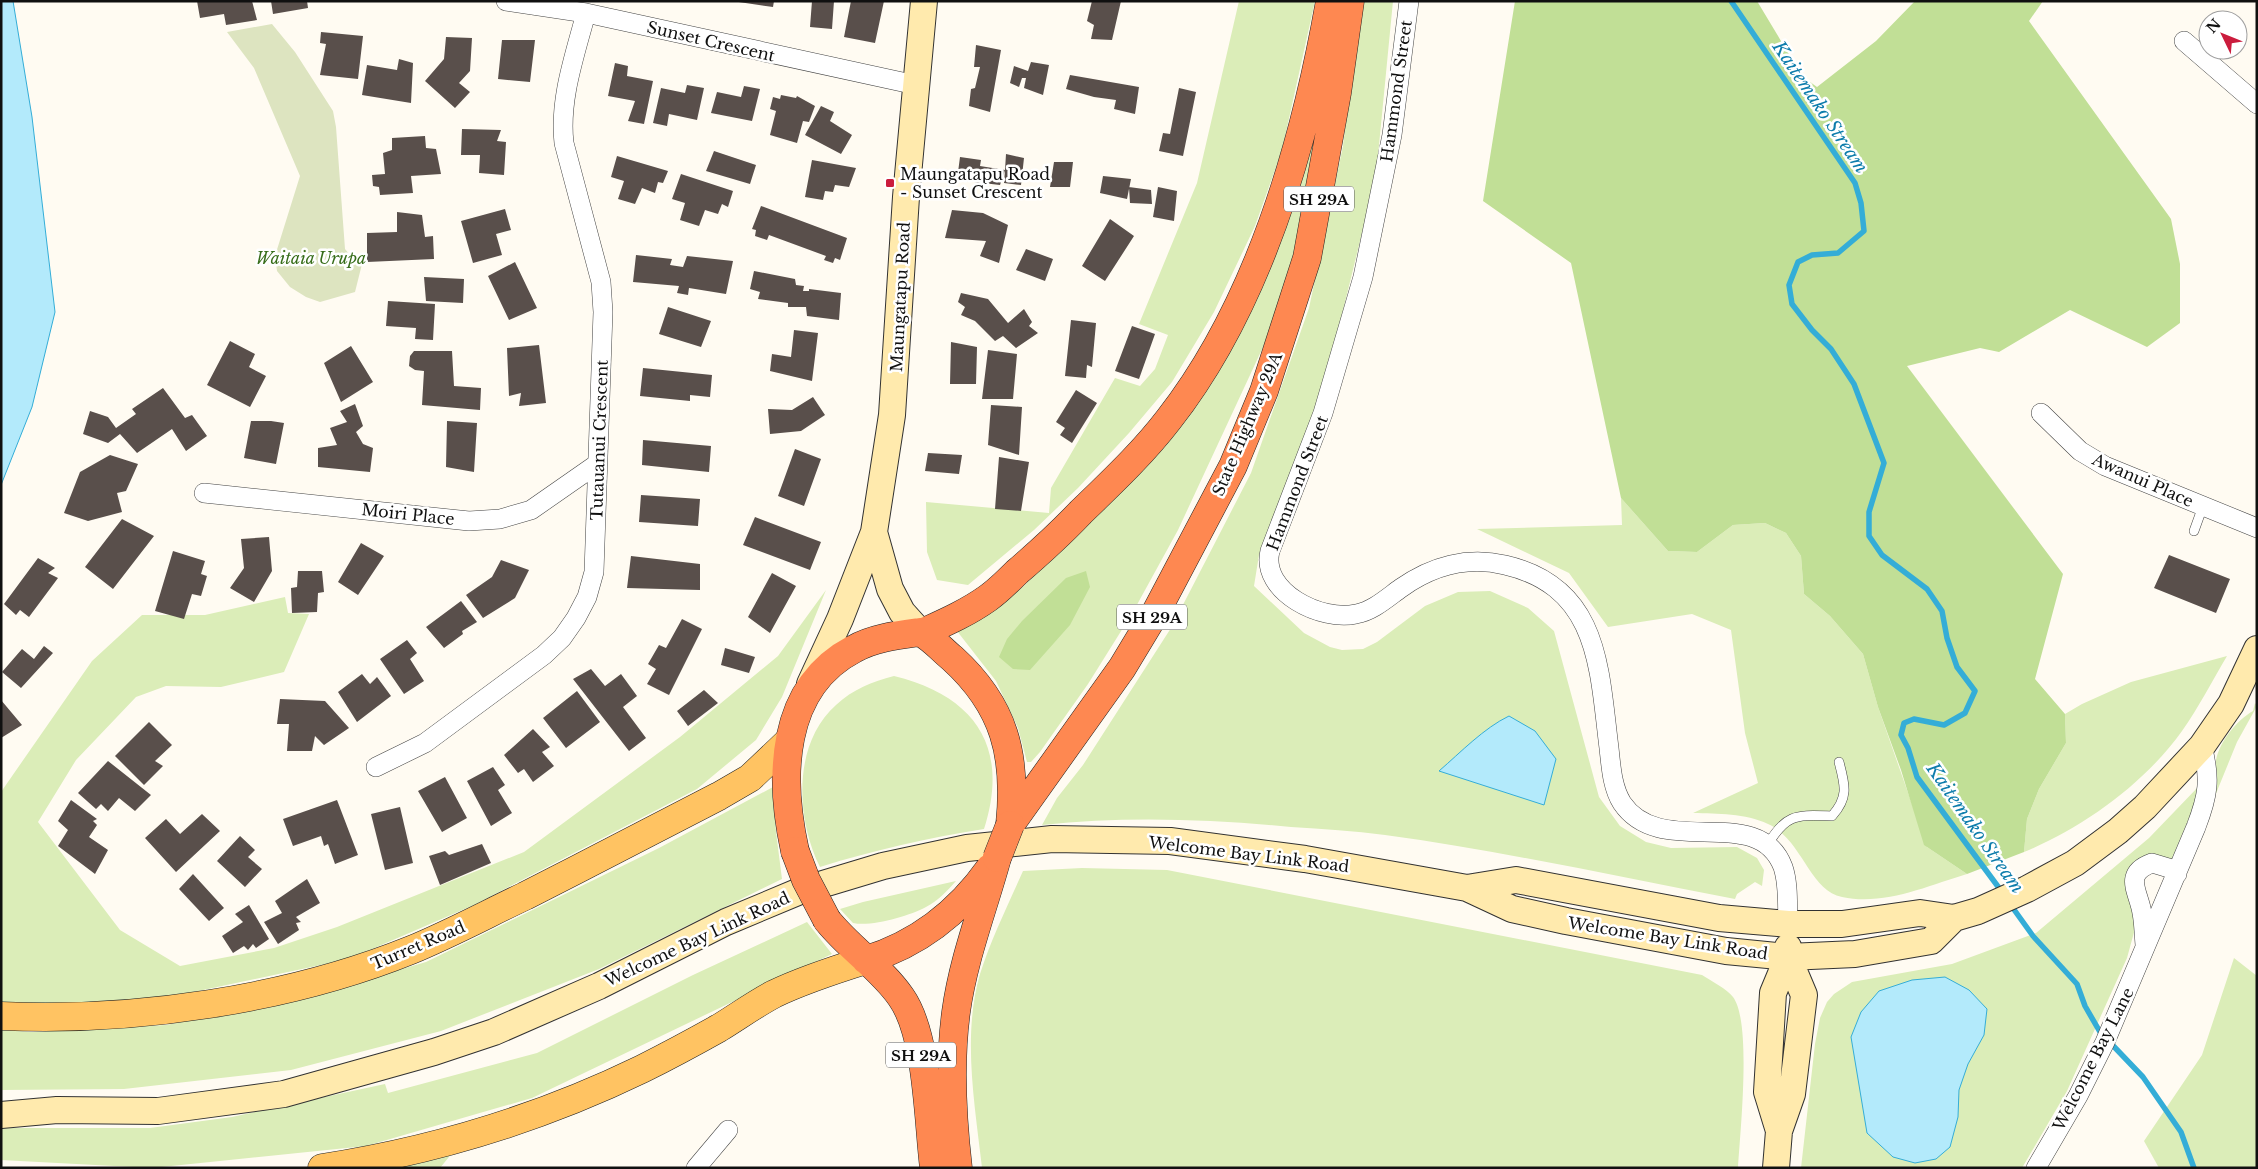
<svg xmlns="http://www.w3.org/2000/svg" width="2258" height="1169" viewBox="0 0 2258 1169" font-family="'Libre Baskerville',serif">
  <rect width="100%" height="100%" fill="#fffbf2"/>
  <!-- green -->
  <path fill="#dbedb8" d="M1239 1H1315L1282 150 1255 226 1214 312 1172 382 1129 433 1078 488 1034 530 968 585 937 580 927 552 926 502 1049 513 1051 488 1115 378 1140 386 1155 369 1168 335 1139 324 1197 183Z
    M1360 1H1393L1376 176 1320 404 1259 555 1254 586 1304 633 1330 647 1342 650 1363 649 1377 642 1425 606 1458 592 1490 591 1528 608 1554 631 1599 797 1620 826 1646 842 1671 848 1737 847 1757 858 1764 870 1762 886 1755 882 1737 894 1735 899C1619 877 1503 851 1385 835 1354 831 1323 829 1291 827 1208 819 1125 816 1042 825L1057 798 1083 765 1171 628 1251 473 1309 308 1343 146Z
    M1316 106 1326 113 1283 304 1178 530 1133 612 1088 684 1040 752 1031 762H1027L1018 728 996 681 957 631 1000 605 1024 586 1150 458 1183 414Z
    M1621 498 1668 551 1697 552 1733 525 1765 523 1786 533 1801 556 1804 594 1830 616 1863 654 1878 707 1927 847 1967 874C1927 886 1884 906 1842 897 1809 890 1802 839 1768 824 1745 813 1718 814 1693 813L1758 783 1745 733 1731 630 1692 614 1608 627 1569 573 1477 529 1622 525Z
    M826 590 782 697 756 740 697 789 474 905 349 959 156 1000 1 1005V792L92 661 142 615H205L285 597 288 613 309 614 284 672 221 687 166 686 136 697 76 760 38 822 120 930 180 966 274 948 337 927 524 852 680 737 778 656Z
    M2227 656C2212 681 2199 707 2182 731 2145 783 2083 828 2024 852L2027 819 2039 789 2066 743 2065 714 2082 704 2131 682Z
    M894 676C976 696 1010 748 984 829 928 838 874 850 820 867 796 819 792 744 836 705 853 689 872 682 894 676Z
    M2255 703 2257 706 2237 742 2215 796C2215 784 2214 772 2216 760 2220 741 2237 720 2253 711Z
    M2200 785 2202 787 2171 861 2139 862 2136 925 2127 958 2067 1091 2022 1168H1801L1815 1044 1820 1018 1827 1002 1834 994 1852 982 1952 964 2036 933 2149 838Z
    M773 787 776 832 782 879 599 969 441 1031 291 1070 124 1089 1 1090V1030L32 1032 166 1025 294 1000 426 962 659 848Z
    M1082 868 1167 870 1702 975C1711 981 1727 989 1733 997 1752 1022 1740 1133 1738 1168H982C975 1105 962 1036 980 974 991 939 1008 905 1023 871Z
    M956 881C947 891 938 901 926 907 909 916 872 927 853 923L840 909 863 902Z
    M807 922 832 954 532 1098 366 1146 152 1168 1 1160V1128H150L232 1117 385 1084 388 1093 537 1053 693 975Z
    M2234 958 2257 976V1168H2159L2144 1141 2202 1055Z
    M457 1147 440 1168H376Z"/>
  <!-- forest -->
  <path fill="#c1df96" d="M1515 1H1757L1802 76 1817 87 1876 41 1915 1H2043L2029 21 2171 219 2180 264V323L2147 347 2070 310 1999 352 1980 348 1907 366 2063 574 2035 679 2065 714 2066 743 2039 789 2027 819 2024 852 1967 874 1924 845 1901 770 1878 707 1863 654 1830 616 1804 594 1801 556 1786 533 1765 523 1733 525 1697 552 1668 551 1621 498 1571 263 1483 201Z
    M1086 571 1090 587 1070 625 1030 670 1013 669 999 657 1007 639 1022 621 1066 578Z"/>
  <!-- cemetery -->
  <path fill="#dde4c0" d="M272 24 295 52 333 111 336 127 345 249 355 261 362 264 355 292 320 302 306 297 290 287 277 271 275 256 300 176 254 68 227 32Z"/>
  <!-- water -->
  <path fill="#b3eafb" stroke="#34add7" d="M1 1H13L32 117 55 312 32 407 1 485Z
    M1509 716 1535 731 1556 759 1544 805 1439 771C1461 752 1484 728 1509 716Z
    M1945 977 1969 990 1987 1009 1984 1035 1968 1064 1959 1090 1958 1117 1950 1147 1936 1159 1915 1163 1893 1157 1867 1133 1851 1037 1861 1012 1879 991 1912 980Z"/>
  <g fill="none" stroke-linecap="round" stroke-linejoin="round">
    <!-- stream -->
    <path stroke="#34add7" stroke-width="5.5" d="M1731 1 1855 183 1861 203 1864 231 1838 253 1812 255 1798 262 1789 285 1792 304 1812 330 1831 349 1854 384 1884 463 1869 512V536L1882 555 1927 589 1942 611 1947 638 1957 667 1975 691 1965 713 1944 725 1914 719 1904 723 1901 735 1908 748 1917 777 2002 892
      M2010 904 2033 936 2077 984 2085 1006 2100 1032 2143 1077 2181 1132 2194 1168"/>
  </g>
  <!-- building -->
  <path fill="#594f4b" d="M197 1H252L257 20 226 25 224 14 200 18Z
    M271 1H307L308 8 273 14Z
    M732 1H774L773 7Z
    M812 1H834L832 29 810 27Z
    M851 1H884L875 43 844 37Z
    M1092 1H1121L1112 40 1091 39 1094 25 1087 21Z
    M321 32 363 36 358 79 320 75 326 44 320 43Z
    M446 37 472 38 470 71 459 83 470 92 455 108 425 81 444 59Z
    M502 40H535L530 82 498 79Z
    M976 45 1001 50 990 112 969 106 971 89 975 88 980 67H974Z
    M399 59 413 63 411 103 362 95 367 65 397 70Z
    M1031 62 1049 65 1043 95 1024 88 1026 78H1022L1019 87 1010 83 1014 66 1028 71Z
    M615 63 628 66 627 76 653 81 644 124 628 121 635 101 608 96Z
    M1070 75 1139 87 1135 114 1114 109 1116 100 1094 97 1066 89Z
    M687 85 704 88 697 120 669 114 667 126 653 123 661 88 685 93Z
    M744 86 760 89 752 121 711 113 717 92 741 97Z
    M1179 88 1196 92 1183 156 1159 151 1163 133 1170 134Z
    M781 95 796 98 797 96 815 106 809 122 803 121 797 143 770 135 776 111 770 109 773 97 780 99Z
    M821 106 834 112 830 121 852 135 841 154 805 135Z
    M462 129 501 130 497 141 506 142 504 175 479 173 480 155H461Z
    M425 136 426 148 436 149 441 174 411 176 413 193 380 195 379 187 373 186 372 175 385 174 383 153 392 150V138Z
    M714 151 756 165 750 184 706 171Z
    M1006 154 1024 158 1021 185 1004 183 1005 170 1000 185 957 180 960 157 981 160 980 166 1005 170Z
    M617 156 668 171 663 183 658 182 655 193 642 188 635 204 618 199 624 181 611 177Z
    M812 160 856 168 849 187 835 185 833 192 825 191 823 200 805 197Z
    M1054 162H1073L1070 187H1050Z
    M681 174 733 191 728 207 722 204 718 214 705 210 699 226 680 220 685 203 672 199Z
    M1103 176 1131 179 1127 199 1100 193Z
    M1129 187 1151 190 1152 204 1130 203Z
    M1158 187 1177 191 1174 221 1153 217Z
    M761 206 847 238 840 260 835 258 833 263 824 260 826 256 769 235 767 240 755 236 756 230 752 229Z
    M505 209 511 230 496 234 502 255 473 263 461 221Z
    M952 210 983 213 1008 225 999 263 980 256 986 241 945 238Z
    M397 212 422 215 425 237 433 236 434 259 367 262V233L397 232Z
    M1110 219 1134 236 1105 281 1082 266Z
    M1026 249 1053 259 1045 281 1016 270Z
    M636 255 672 259 670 265 683 267 687 256 733 261 726 294 689 288 688 295 677 293 679 286 633 282Z
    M515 262 537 308 509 320 488 276Z
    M754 271 795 279 796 285 804 286 803 291H809V289L841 293 839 320 807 316 806 307H788V303L758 299 760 292 750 289Z
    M424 277 464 279 463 303 426 301Z
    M961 293 988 299 1008 323 1024 309 1032 322 1029 326 1038 333 1016 348 1003 336 995 341 975 321 961 315 965 307 958 302Z
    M388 301 435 304 433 340 415 339 416 328 386 326Z
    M668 307 711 321 701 347 659 334Z
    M1071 320 1096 323 1092 367 1087 365 1086 378 1065 376Z
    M1132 326 1155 334 1139 379 1115 371Z
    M794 330 818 333 812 381 770 371 772 354 791 357Z
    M230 341 255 354 249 367 266 376 250 407 207 385Z
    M951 342 977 347 976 384H950Z
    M539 345 546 403 519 406 521 393 509 396 507 348Z
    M351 346 373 382 341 402 324 363Z
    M988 350 1017 354 1013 399H982Z
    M414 351H452L454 386 481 388 480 410 422 405 424 371 415 370 409 366 410 356Z
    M643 368 712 375 710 397 690 395V401L640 396Z
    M163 388 185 418 192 415 207 436 186 451 172 429 137 453 120 434 108 443 83 434 90 411 108 417 116 428 136 414 132 409Z
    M1076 390 1097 403 1072 443 1060 435 1065 428 1056 422Z
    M813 397 825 415 801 431 770 434 768 409 792 410Z
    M355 404 363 426 356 432 363 444 373 448 370 472 318 467V448L337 445 330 428 347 422 340 411Z
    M991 405 1022 407 1019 455 988 445Z
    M251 421H271L284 423 276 464 244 458Z
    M447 421 477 423 474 472 446 467Z
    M643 440 711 446 709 472 642 465Z
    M795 449 821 459 804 506 778 496Z
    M928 453 962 455 959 474 925 471Z
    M110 455 138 464 126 491 117 493 122 512 88 521 64 513 80 472Z
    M999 457 1029 462 1021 511 995 509Z
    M641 495 700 499 698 526 639 522Z
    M755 517 821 542 810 570 743 545Z
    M122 519 154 536 113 589 85 567Z
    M269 537 272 571 254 602 230 588 244 568 241 539Z
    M361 543 384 556 358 595 338 582Z
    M173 551 205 561 201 574 207 576 201 596 192 594 184 619 155 611Z
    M2169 555 2230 579 2216 613 2154 588Z
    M631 556 700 564V590L627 588Z
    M38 558 55 568 48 573 58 578 29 617 20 610 16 615 4 604Z
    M501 560 529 570 515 598 483 618 466 595 492 577Z
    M298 571H322L324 592 318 593 317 612 292 613 291 588 297 587Z
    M772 573 796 586 770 633 748 617Z
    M461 601 477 622 462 631 463 634 444 648 426 627Z
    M682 619 702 629 669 695 647 684 656 669 648 664 659 645 666 648Z
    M407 640 417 653 410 659 424 681 404 694 380 659Z
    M44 646 53 653 21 688 2 672 22 649 34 659Z
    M725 648 755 657 749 673 721 665Z
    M591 669 605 686 621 674 637 696 623 707 646 738 629 751 573 679Z
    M362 674 370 684 377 677 391 696 357 722 338 692Z
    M704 690 718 703 688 726 677 711Z
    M577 691 600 722 566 748 543 718Z
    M280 699 325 701 349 728 324 745 315 736 312 751H287L289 724H277Z
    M1 700 22 725 1 738Z
    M149 722 172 745 155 761 163 766 144 785 115 756Z
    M533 729 550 747 542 752 554 766 533 782 524 769 518 773 504 755Z
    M108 761 151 795 135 811 119 798 108 811 101 804 96 809 78 793Z
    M493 767 505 785 498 790 512 813 491 826 467 781Z
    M445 777 467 818 442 832 418 791Z
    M71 800 97 819 93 821 97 825 89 837 108 850 95 874 58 846 68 830 58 821Z
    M337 800 358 855 335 864 328 844 324 846 321 836 293 846 283 819Z
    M400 807 413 863 385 870 371 814Z
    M202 814 220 831 176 872 145 838 166 819 180 834Z
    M240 836 255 850 248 857 262 869 245 887 217 861Z
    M482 844 491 863 440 885 429 856 445 851 449 855Z
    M193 874 224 908 209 921 179 889Z
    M307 879 320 903 296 917 301 922 296 923 299 930 278 944 264 922 282 913 275 901Z
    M249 905 269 939 256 948 253 944 248 950 244 946 233 953 222 936 243 922 235 914Z"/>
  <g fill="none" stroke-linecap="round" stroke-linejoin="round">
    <defs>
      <path id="lane" d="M2194 531 2203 506
        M1767 846C1786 813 1796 815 1832 816 1849 797 1845 785 1839 762"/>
      <path id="street" d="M506 1 586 13 916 85
        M1409 1 1392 135 1363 277 1323 413 1270 551C1260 592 1322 622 1356 614 1373 611 1387 598 1401 588 1432 566 1468 556 1505 565 1600 587 1599 669 1609 748 1611 766 1612 787 1622 803 1661 861 1758 801 1783 867 1789 885 1787 905 1788 924
        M2184 41 2257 104
        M2041 413 2080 451 2105 466 2257 528
        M204 493 469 521 500 519 531 510 597 464
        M376 767 425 743 544 655 562 638 576 618 587 597 594 572 603 312 601 282 564 143C559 99 575 55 586 13
        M2145 945C2144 934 2144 923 2142 913 2139 892 2122 874 2152 863L2172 869 2177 874
        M696 1168 728 1130
        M2036 1168 2078 1096 2105 1042 2196 827C2208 796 2211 779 2202 746"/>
      <path id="secondary" d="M874 532 890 589 902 612 920 632
        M810 684 840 619 874 532 892 415 906 197 924 1
        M1467 888 1516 880 1719 918 1788 924H1842L1920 913 1954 918 1978 911 2027 889 2075 863 2118 831 2145 807 2202 746 2231 704 2257 649
        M1 1115 57 1110 158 1111 284 1094 434 1052 494 1032 599 986 726 922 800 891 883 866 967 848 1052 839 1170 841 1305 859 1467 888 1512 909 1566 921 1726 951 1788 957 1855 954 1931 941 1954 918
        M1779 1131 1767 1092 1773 993 1788 957V947
        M1776 1168 1779 1131 1792 1094 1804 995 1788 957"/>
      <path id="primary" d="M1 1016C134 1022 287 1000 411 950 450 934 487 914 525 896 590 863 655 829 719 796L750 778 789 741
        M322 1168C432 1151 541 1118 642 1069 668 1056 694 1042 719 1028 737 1017 755 1004 774 994 803 980 834 970 866 960"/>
      <path id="highway" d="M922 633C944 623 967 613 988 598 998 591 1008 581 1017 572 1039 553 1060 534 1080 513 1111 483 1143 453 1169 419 1259 304 1305 143 1330 1
        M1010 825 1122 668 1157 610 1233 466 1264 391 1307 258 1337 93 1350 1
        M795 851C779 779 779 688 854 649 873 638 898 635 920 632 932 638 942 650 952 658 1005 706 1017 756 1010 824
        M827 920C850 949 881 968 901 997 928 1035 928 1121 934 1168
        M866 960C918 944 959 912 990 868
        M958 1168C952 1116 949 1064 956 1012 963 960 983 909 997 858"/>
    </defs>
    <!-- lane casing -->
    <use href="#lane" stroke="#434343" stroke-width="10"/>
    <!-- street casing -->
    <use href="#street" stroke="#434343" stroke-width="20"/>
    <!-- secondary casing -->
    <use href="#secondary" stroke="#323232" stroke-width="28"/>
    <!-- primary casing -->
    <use href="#primary" stroke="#212121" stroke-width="29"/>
    <!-- highway casing -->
    <use href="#highway" stroke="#212121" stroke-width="29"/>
    <!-- lane -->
    <use href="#lane" stroke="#fff" stroke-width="9"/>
    <!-- street -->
    <use href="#street" stroke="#fff" stroke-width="19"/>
    <!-- secondary -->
    <use href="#secondary" stroke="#ffeaad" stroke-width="26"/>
    <!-- primary -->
    <use href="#primary" stroke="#ffc362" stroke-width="28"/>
    <!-- highway -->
    <use href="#highway" stroke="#fe8851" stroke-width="28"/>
    <defs>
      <path id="highway-bridge" d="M795 851 806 880 827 920
        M997 858 1010 825"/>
    </defs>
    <!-- highway-bridge casing -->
    <use href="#highway-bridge" stroke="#212121" stroke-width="29" stroke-linecap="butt"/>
    <!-- highway-bridge -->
    <use href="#highway-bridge" stroke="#fe8851" stroke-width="28"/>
  </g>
  <!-- markers -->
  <rect fill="#cb1c3d" stroke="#fff" stroke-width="2" x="885" y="178" width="10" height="10" rx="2.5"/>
  <g text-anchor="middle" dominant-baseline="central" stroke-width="5" stroke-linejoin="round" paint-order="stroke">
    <!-- shield labels -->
    <g fill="#fff" stroke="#585858" stroke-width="1">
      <rect x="1284" y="186.5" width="70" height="25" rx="4"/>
      <rect x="1117" y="604.5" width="70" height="25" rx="4"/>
      <rect x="886" y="1042.5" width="70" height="25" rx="4"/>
    </g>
    <g font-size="15" font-weight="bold" fill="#101010">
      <text x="1319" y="199">SH 29A</text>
      <text x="1152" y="617">SH 29A</text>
      <text x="921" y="1055">SH 29A</text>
    </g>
    <!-- street labels -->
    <g font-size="16" fill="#101010" stroke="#fff">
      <text transform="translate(711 41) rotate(13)">Sunset Crescent</text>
      <text transform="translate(1396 91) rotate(-82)">Hammond Street</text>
      <text transform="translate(900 297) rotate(-87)">Maungatapu Road</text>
      <text transform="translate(1247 424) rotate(-67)">State Highway 29A</text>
      <text transform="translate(599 440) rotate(-88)">Tutauanui Crescent</text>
      <text transform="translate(2143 480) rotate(24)">Awanui Place</text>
      <text transform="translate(1297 483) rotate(-69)">Hammond Street</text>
      <text transform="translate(408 514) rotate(6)">Moiri Place</text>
      <text transform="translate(1249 854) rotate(7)">Welcome Bay Link Road</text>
      <text transform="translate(1668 938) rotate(9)">Welcome Bay Link Road</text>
      <text transform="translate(697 939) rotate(-25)">Welcome Bay Link Road</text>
      <text transform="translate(418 945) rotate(-23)">Turret Road</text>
      <text transform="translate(2093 1059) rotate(-63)">Welcome Bay Lane</text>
    </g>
    <!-- poi labels -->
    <g font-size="16" fill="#101010" stroke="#fff" text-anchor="start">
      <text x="900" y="174">Maungatapu Road<tspan x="900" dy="18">- Sunset Crescent</tspan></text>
    </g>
    <!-- park labels -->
    <g font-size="16" font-style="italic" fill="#376d1a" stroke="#fff">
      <text x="311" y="258">Waitaia Urupa</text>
    </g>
    <!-- water labels -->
    <g font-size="18" font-style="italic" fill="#0e7dac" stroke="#fff">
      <text transform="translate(1820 107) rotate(56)">Kaitemako Stream</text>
      <text transform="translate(1975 828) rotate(55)">Kaitemako Stream</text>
    </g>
  </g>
  <!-- border -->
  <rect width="2258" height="1169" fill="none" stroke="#101010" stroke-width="5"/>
  <!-- north arrow -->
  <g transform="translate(2223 35) rotate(313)"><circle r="24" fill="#ffffff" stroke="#9f9f9f"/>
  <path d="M0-4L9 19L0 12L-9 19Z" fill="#cb1c3d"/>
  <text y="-8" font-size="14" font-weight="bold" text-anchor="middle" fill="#101010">N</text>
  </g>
</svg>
